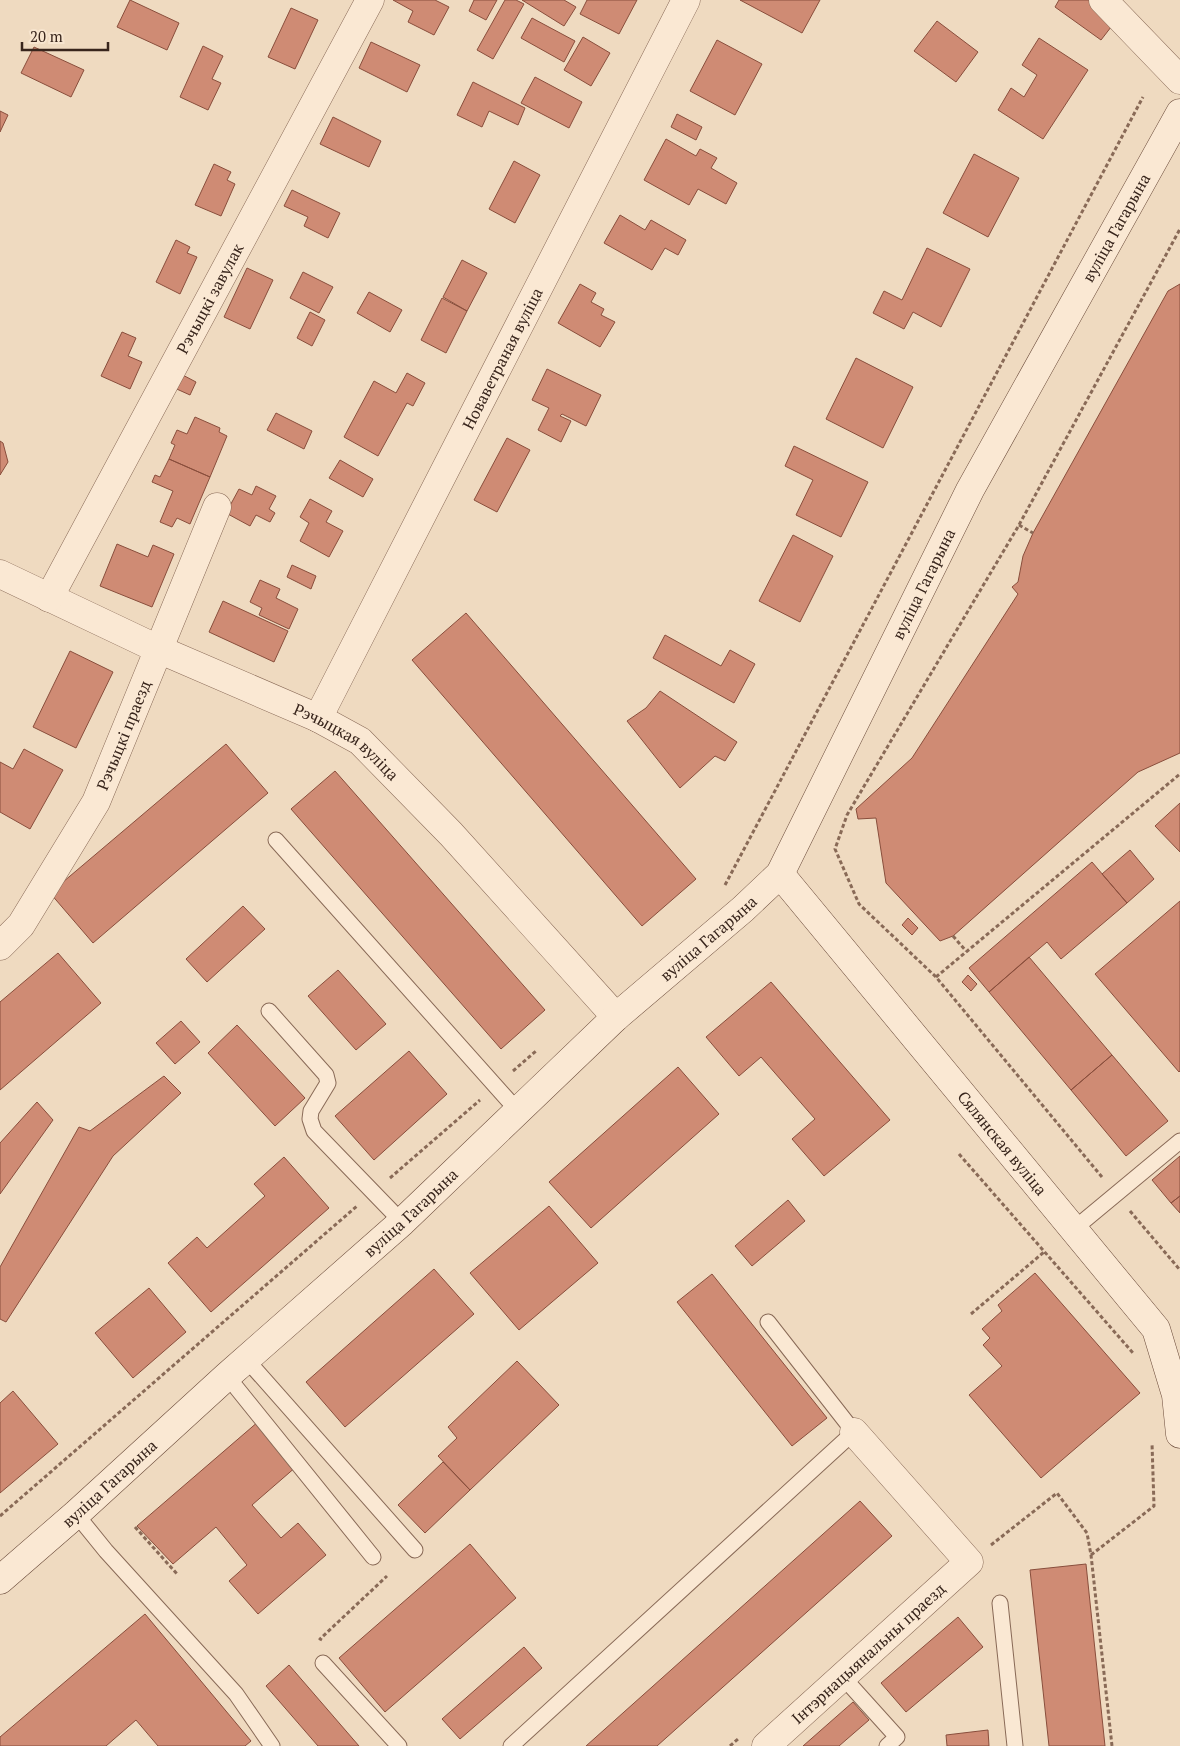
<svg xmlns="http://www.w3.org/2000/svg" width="1180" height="1746" viewBox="0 0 1180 1746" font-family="'PT Serif',serif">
  <rect width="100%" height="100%" fill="#efdac0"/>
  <!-- building -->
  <path fill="#cf8b74" stroke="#894e3c" d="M130 0 179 23 167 50 117 27Z
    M393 0H435L449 7 434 35 408 22 413 11Z
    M474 0H497L486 20 469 11Z
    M505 0H516L524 4 493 59 477 50Z
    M522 0H564L576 7 564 26Z
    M587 0H637L619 34 580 14Z
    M740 0H820L802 33Z
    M1059 0H1093L1118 18 1101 40 1055 7Z
    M291 8 318 20 295 69 268 57Z
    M532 18 575 41 564 62 521 38Z
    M937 21 978 52 956 82 914 51Z
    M583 37 610 53 591 86 564 70Z
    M1039 38 1088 70 1043 139 998 110 1011 88 1024 97 1037 75 1022 65Z
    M717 40 762 64 735 115 690 91Z
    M371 42 420 65 407 92 359 68Z
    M203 46 223 56 212 79 221 83 208 110 180 97Z
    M34 47 84 70 71 97 21 73Z
    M535 77 582 102 569 128 521 103Z
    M473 82 525 108 518 125 489 111 482 127 457 115Z
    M0 111 8 115 0 132Z
    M677 114 702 127 696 140 671 127Z
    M333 117 381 141 369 167 320 144Z
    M666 139 696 156 700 149 717 158 711 168 737 183 726 204 698 189 689 205 644 180Z
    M974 154 1019 178 988 237 943 213Z
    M514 161 540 175 515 223 489 209Z
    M214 164 231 172 227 180 235 184 221 216 195 205Z
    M292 190 340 213 328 238 304 226 308 217 284 206Z
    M620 215 645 230 651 220 686 240 678 255 665 248 652 270 604 243Z
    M176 240 190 247 187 253 197 257 180 294 156 282Z
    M927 248 970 269 941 327 913 312 904 329 873 313 884 291 902 300Z
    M462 260 487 273 467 311 443 297Z
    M247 268 273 280 250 329 224 317Z
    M303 272 333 287 319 313 290 298Z
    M580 284 596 293 591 302 604 309 601 315 615 322 600 347 558 323Z
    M1180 284V753L1138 772 953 936 940 941 886 883 876 818 858 819 856 809 912 758 1018 594 1012 587 1018 582 1023 556 1033 533 1168 291Z
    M369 292 402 310 390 332 357 313Z
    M442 298 467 311 446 353 421 340Z
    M310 312 325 320 312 346 297 338Z
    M122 332 136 338 128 356 142 362 130 389 101 376Z
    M856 358 913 387 883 448 826 419Z
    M547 369 601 395 586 426 562 414 560 416 571 421 561 442 538 430 549 408 532 400Z
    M177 372 196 382 190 395 170 386Z
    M407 373 425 383 413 406 407 403 378 456 344 437 374 381 396 393Z
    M276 413 312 431 304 449 267 430Z
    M195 417 220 428 219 432 227 436 210 477 169 459 175 445 171 443 177 430 187 434Z
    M507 438 530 450 497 512 474 500Z
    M0 441 3 443 8 462 0 475Z
    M794 446 868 482 841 537 796 515 813 480 785 466Z
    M169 459 210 477 190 524 177 518 172 527 160 522 173 491 152 482 155 475 160 477Z
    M340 460 373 479 363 497 329 478Z
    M256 486 276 496 269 509 275 513 270 522 256 515 250 526 226 513 239 489 252 495Z
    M310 499 332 511 326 522 343 531 329 557 300 541 309 523 300 517Z
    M793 535 833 556 800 622 759 601Z
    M117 544 148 557 153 545 174 554 152 607 100 586Z
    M292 565 316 576 311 589 287 577Z
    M260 580 280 589 276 598 298 609 289 629 259 615 262 608 250 602Z
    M223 601 288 631 274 662 209 632Z
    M466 613 696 879 642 926 412 660Z
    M665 635 721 666 730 650 755 664 734 703 653 658Z
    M70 651 113 672 76 748 33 727Z
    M660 691 737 742 725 761 715 756 680 788 627 721 646 708Z
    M226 744 268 793 93 943 50 893Z
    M24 749 63 770 30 829 0 812V762L13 769Z
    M335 771 545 1010 501 1049 291 809Z
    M1180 803V852L1155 826Z
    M1130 850 1154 879 1127 903 1102 874Z
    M1092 862 1127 903 1061 959 1047 942 989 992 969 968Z
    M1180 901V1071L1179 1072 1095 974Z
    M243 906 265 929 207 982 186 959Z
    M908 918 918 928 912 935 902 925Z
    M58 953 101 1003 0 1090V1002Z
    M1029 957 1112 1055 1071 1090 989 992Z
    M338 970 386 1024 356 1050 308 996Z
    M968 975 977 984 971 991 962 982Z
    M771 982 890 1120 824 1176 792 1139 815 1119 761 1057 739 1076 706 1037Z
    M181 1021 200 1042 175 1064 156 1043Z
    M237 1025 305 1098 275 1126 208 1053Z
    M409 1051 447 1094 374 1160 335 1116Z
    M1112 1055 1168 1121 1126 1156 1071 1090Z
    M678 1067 719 1114 591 1228 549 1182Z
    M164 1076 181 1093 113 1156 6 1322 0 1319V1267L79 1127 90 1131Z
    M37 1102 53 1120 0 1194V1143Z
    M1180 1156V1196L1171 1203 1152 1180Z
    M284 1157 329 1208 211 1312 168 1263 197 1237 207 1248 265 1196 254 1184Z
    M1180 1196V1213L1171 1203Z
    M788 1200 805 1221 752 1266 735 1246Z
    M549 1206 598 1263 519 1330 470 1273Z
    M434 1269 474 1314 345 1427 306 1382Z
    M1035 1273 1140 1393 1041 1478 969 1395 1002 1366 983 1345 990 1338 982 1329 1002 1311 998 1305Z
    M712 1274 827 1418 792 1446 677 1302Z
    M149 1288 186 1332 133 1378 95 1333Z
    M517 1361 559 1405 470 1490 438 1456 457 1438 448 1427Z
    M13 1391 58 1444 0 1493V1403Z
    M259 1421 297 1466 252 1505 281 1538 298 1523 326 1555 258 1614 229 1581 247 1565 216 1527 173 1564 137 1526Z
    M443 1462 470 1490 425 1533 398 1505Z
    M860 1501 892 1536 657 1746H586Z
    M470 1544 516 1598 385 1712 339 1658Z
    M1086 1564 1105 1746H1049L1030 1570Z
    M145 1614 251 1741 245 1746H158L136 1720 106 1746H0V1737Z
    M958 1617 983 1647 906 1712 881 1683Z
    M524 1647 542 1668 460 1739 442 1719Z
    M289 1665 359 1746H318L266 1686Z
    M853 1702 869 1720 839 1746H803Z
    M988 1730 989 1746H947L946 1735Z"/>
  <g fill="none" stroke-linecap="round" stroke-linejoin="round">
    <defs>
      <path id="lane" d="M276 840 517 1110
        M269 1011 326 1075 328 1083 311 1111 310 1119 314 1131 402 1222
        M1074 1229 1180 1141
        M246 1359 415 1550
        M227 1376 373 1557
        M76 1514 106 1551 236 1694 272 1746
        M1000 1603 1015 1746
        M323 1663 399 1746
        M842 1676 897 1737 887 1746
        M511 1746 854 1432 768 1322"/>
      <g id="street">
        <path d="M1103 0 1180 80"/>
        <path id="s1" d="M0 574 158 649 318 718 360 741 451 834 616 1017"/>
        <path id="s2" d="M49 598 370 0"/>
        <path id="s3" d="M318 718 686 0"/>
        <path id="s4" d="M0 946 21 925 96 802 217 507"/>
        <path id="s5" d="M766 1746 969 1562 854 1432"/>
      </g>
      <g id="secondary">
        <path id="s6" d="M780 874 1156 1329 1176 1395 1180 1434"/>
        <path id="s7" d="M0 1580 76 1514 227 1376 402 1222 616 1017 743 909 780 874 970 490 1180 113"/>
      </g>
    </defs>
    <!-- lane casing -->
    <use href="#lane" stroke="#896a57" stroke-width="17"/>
    <!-- street casing -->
    <use href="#street" stroke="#896a57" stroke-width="29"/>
    <!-- secondary casing -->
    <use href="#secondary" stroke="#6b4b3a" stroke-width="29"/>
    <!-- path -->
    <path stroke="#896a57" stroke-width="3" stroke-dasharray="4 2.5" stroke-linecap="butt" d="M1019 525 1033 533
      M725 885 1143 97
      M953 936 966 951
      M936 977 1180 774
      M513 1071 536 1051
      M959 1154 1133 1353
      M1102 1177 936 977 859 904 835 849 847 815 1019 525 1180 229
      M390 1178 480 1100
      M1130 1211 1180 1270
      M971 1314 1044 1252
      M0 1516 357 1206
      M135 1527 177 1574
      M991 1545 1057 1493 1087 1533 1091 1555 1112 1746
      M1091 1555 1154 1506 1152 1443
      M322 1640 320 1639 387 1576
      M730 1746 738 1739"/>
    <!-- lane -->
    <use href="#lane" stroke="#fae8d3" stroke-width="15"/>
    <!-- street -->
    <use href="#street" stroke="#fae8d3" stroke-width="28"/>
    <!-- secondary -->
    <use href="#secondary" stroke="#fae8d3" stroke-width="28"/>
  </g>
  <g text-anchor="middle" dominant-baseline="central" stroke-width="4" stroke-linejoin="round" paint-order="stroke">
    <!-- street labels -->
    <g font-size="16" fill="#38251c" stroke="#f7e5cf">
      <text stroke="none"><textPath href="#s7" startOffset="1781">вуліца Гагарына</textPath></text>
      <text stroke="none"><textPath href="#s2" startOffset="340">Рэчыцкі завулак</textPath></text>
      <text stroke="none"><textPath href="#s3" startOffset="404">Новаветраная вуліца</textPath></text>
      <text stroke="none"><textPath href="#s7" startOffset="1376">вуліца Гагарына</textPath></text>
      <text stroke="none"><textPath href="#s4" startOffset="246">Рэчыцкі праезд</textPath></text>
      <text stroke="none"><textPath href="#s1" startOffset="386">Рэчыцкая вуліца</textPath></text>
      <text stroke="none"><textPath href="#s7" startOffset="956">вуліца Гагарына</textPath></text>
      <text stroke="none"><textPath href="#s6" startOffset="349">Сялянская вуліца</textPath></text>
      <text stroke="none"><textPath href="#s7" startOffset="551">вуліца Гагарына</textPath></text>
      <text stroke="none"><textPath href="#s7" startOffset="146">вуліца Гагарына</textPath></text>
      <text stroke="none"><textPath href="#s5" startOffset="138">Інтэрнацыянальны праезд</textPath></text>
    </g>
  </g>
  <!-- scale -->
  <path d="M22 42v8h86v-8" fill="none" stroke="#38251c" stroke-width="2.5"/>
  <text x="30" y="42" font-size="15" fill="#38251c" stroke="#f7e5cf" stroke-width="4" paint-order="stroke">20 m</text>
</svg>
